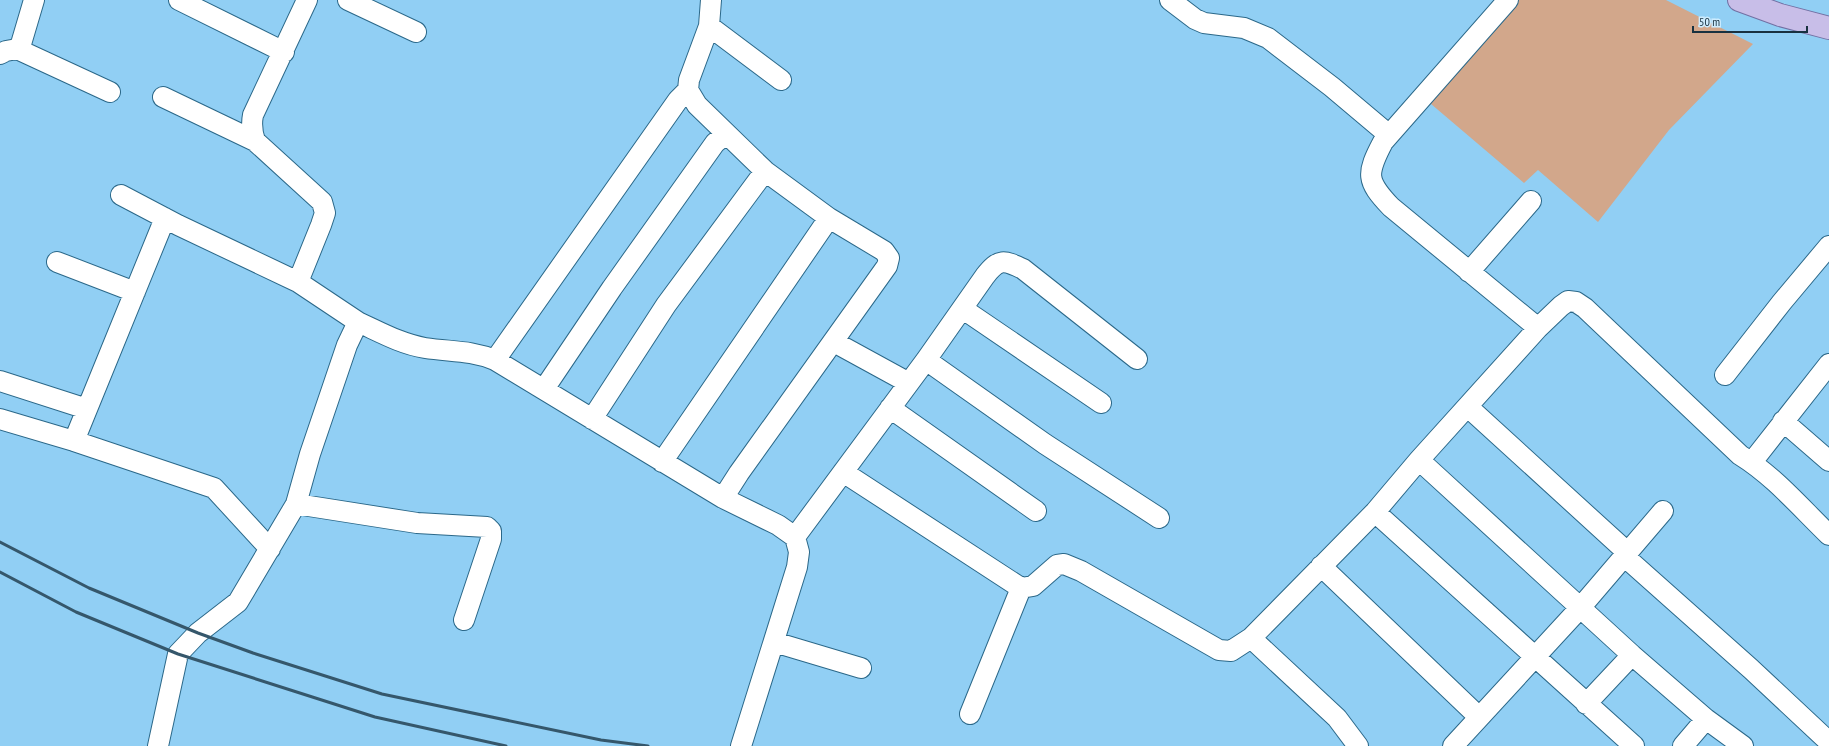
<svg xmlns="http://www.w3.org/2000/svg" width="1829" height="746" viewBox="0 0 1829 746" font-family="'PT Sans Narrow',sans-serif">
  <rect width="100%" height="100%" fill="#91cff4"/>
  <!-- green -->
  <path fill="#d2a78b" d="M1512 0H1666L1753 44 1669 130 1598 222 1538 170 1524 183 1424 98Z"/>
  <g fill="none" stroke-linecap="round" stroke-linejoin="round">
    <defs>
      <path id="minor" d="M179 0 284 52
        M348 0 416 32
        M711 0 709 26 689 80 688 90 697 105 765 171 829 218 884 251 889 258 887 266 739 473 723 498
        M1170 0 1195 19 1204 23 1244 28 1268 38 1332 87 1389 135
        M1508 0 1383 142C1366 174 1366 181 1391 207L1538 328
        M709 26 781 80
        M17 49 110 92
        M0 54 6 51 17 49 21 44 34 0
        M163 97 255 141
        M121 195 178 225 298 282
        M57 262 135 292
        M1469 272 1531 201
        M963 309 1101 403
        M358 322C380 332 401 344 425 348 451 352 470 350 495 360L723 498 778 525 795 537 799 552 797 567 741 746
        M834 342 909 383
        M495 360 678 100 688 90
        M926 360 1045 444 1159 518
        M1725 375 1782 302 1829 246
        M0 381 87 409
        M544 389 612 288 715 143 726 134
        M1468 407 1627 552
        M890 408 1036 511
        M0 419 74 441 214 488 270 549
        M592 419 666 305 765 171
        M1783 421 1829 461
        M74 441 165 218
        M662 462 829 218
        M1752 462 1829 364
        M843 472 1021 588 1033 586 1057 565 1064 564 1081 571 1219 650 1231 651 1251 638 1375 512 1419 460
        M296 504 417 523 487 527 491 531V539L464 620
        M1375 512 1634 746
        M795 537 926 360 985 276C999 258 1004 260 1023 269L1137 359
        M1624 556 1751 669 1828 741
        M1321 566 1479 717
        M1251 638 1337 718 1358 746
        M774 642 861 668
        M1586 704 1632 655
        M970 714 1021 588
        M158 746 178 654 198 633 238 602 296 504 310 454 347 345 358 322 298 282 321 225 325 213 322 202 255 141C252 132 251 125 253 115L307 0
        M1453 746 1580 608 1663 511
        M1683 746 1706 719
        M1743 746 1706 719 1632 655 1419 460 1538 328 1561 306 1568 301 1576 302 1585 308 1740 455C1774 476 1801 508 1829 535"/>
      <path id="major" d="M1739 0 1780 15 1829 28"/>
    </defs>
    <!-- minor casing -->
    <use href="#minor" stroke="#2b6889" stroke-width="22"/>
    <!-- major casing -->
    <use href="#major" stroke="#7270a3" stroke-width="24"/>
    <!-- minor -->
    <use href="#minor" stroke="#fff" stroke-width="20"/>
    <!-- major -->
    <use href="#major" stroke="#c8bee8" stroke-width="22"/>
    <!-- rail -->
    <path stroke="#35576b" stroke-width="3" d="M0 542 89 588 198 633 253 653 382 694 601 740 648 746
      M0 572 76 612 178 654 375 717 506 746"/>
  </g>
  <!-- scale -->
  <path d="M1693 26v6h114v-6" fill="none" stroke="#183140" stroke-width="2"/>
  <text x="1699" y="26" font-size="12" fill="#183140" stroke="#cdecfe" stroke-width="3" paint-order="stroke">50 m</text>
</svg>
